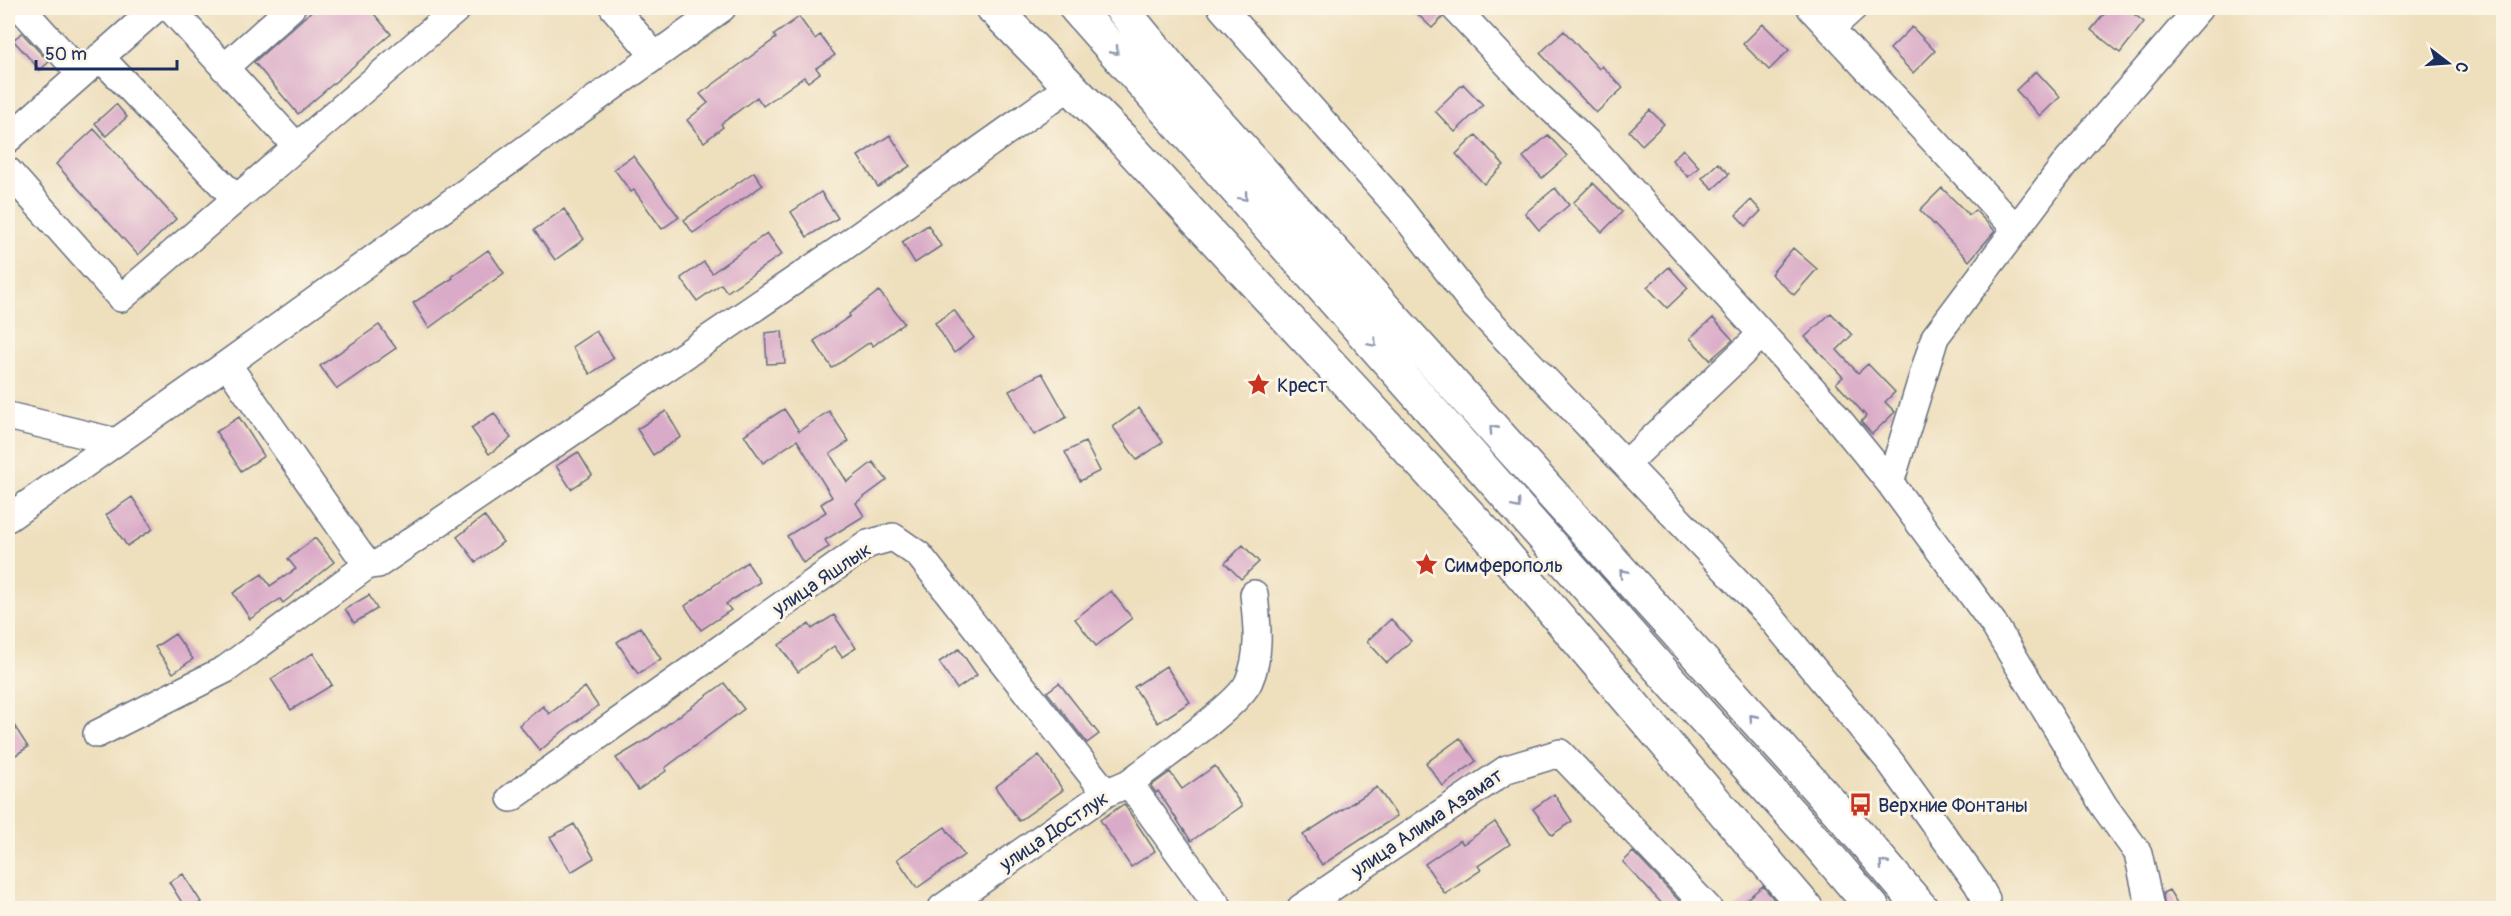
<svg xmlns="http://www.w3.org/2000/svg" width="2511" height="916" viewBox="0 0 2511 916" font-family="Pangolin,sans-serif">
  <rect width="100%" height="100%" fill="#fcf5e5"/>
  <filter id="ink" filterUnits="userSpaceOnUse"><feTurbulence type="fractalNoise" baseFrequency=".0167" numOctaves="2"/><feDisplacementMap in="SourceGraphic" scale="12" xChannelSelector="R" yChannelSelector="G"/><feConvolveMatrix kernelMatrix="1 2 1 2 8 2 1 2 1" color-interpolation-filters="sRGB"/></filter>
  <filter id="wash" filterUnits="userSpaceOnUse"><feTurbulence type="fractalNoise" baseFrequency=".008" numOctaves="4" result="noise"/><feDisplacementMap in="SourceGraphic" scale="24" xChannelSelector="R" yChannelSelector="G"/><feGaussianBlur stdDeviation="1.35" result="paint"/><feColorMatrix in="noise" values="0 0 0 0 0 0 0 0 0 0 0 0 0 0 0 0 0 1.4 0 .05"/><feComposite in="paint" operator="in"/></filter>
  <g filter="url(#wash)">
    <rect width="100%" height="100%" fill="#eedfbd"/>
    <g id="blocks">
      <!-- building -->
      <path fill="#daabc8" d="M315 8H369L391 34 298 114 254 62Z
        M1411 8H1440L1443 17 1432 28Z
        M2109 8H2126L2144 22 2120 53 2091 30Z
        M799 17 815 39 820 35 835 55 816 68 820 73 808 82 804 77 763 106 757 97 721 124 723 127 704 142 687 120 708 103 700 94 776 38 774 35Z
        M1763 24 1789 50 1769 70 1743 44Z
        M1912 27 1935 51 1913 73 1890 49Z
        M1564 31 1599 69 1602 66 1623 88 1596 113 1540 53Z
        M22 33 49 62 40 70 13 40Z
        M2036 71 2060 97 2040 116 2016 90Z
        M1463 84 1483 105 1455 132 1435 111Z
        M116 104 127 117 106 136 95 123Z
        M1650 110 1664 124 1642 145 1629 131Z
        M94 129 176 219 138 255 56 164Z
        M890 135 910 166 878 187 858 156Z
        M1476 135 1504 165 1484 184 1456 154Z
        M1548 135 1567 156 1542 178 1523 157Z
        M1683 149 1699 167 1688 177 1672 160Z
        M633 156 679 217 662 229 634 190 631 192 614 169Z
        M1718 163 1729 174 1713 189 1702 178Z
        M754 172 763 185 693 233 684 220Z
        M1593 183 1622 212 1602 232 1573 203Z
        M1555 188 1569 205 1539 230 1525 213Z
        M1942 188 1969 215 1975 210 1995 231 1969 261 1920 210Z
        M821 192 838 218 807 237 791 212Z
        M1751 200 1761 211 1746 226 1736 215Z
        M564 209 584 239 555 260 534 230Z
        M928 225 941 246 915 263 902 242Z
        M767 233 782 254 727 292 721 284 697 301 681 278 704 262 712 273Z
        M1793 248 1817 269 1794 295 1771 274Z
        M488 250 504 273 429 328 413 303 453 278 452 276Z
        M1669 267 1688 288 1667 308 1647 287Z
        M879 291 904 323 873 346 870 342 832 368 814 341 850 316 849 314Z
        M954 310 974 338 954 353 935 323Z
        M1831 313 1852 335 1837 350 1858 373 1868 364 1895 392 1885 402 1895 412 1872 434 1861 422 1866 416 1836 383 1843 377 1805 337Z
        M1713 318 1733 340 1710 360 1690 338Z
        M379 325 396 348 337 389 320 366Z
        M596 331 614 358 590 374 572 347Z
        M782 331 785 363 767 364 765 333Z
        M1042 373 1067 417 1034 435 1009 391Z
        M1139 408 1163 442 1137 460 1113 427Z
        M784 409 799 431 829 411 849 441 830 454 847 482 873 462 887 480 856 503 864 516 825 540 829 547 803 563 787 536 826 512 821 504 832 497 797 440 763 463 744 435Z
        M666 411 681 437 653 455 637 429Z
        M494 413 511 438 489 454 471 428Z
        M239 417 264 456 241 471 216 432Z
        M1085 442 1100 471 1080 481 1065 452Z
        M578 452 592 475 571 489 556 466Z
        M132 497 153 529 127 546 106 515Z
        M484 516 503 542 476 562 457 537Z
        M315 538 334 562 283 603 280 599 250 619 233 593 262 574 270 586 296 569 288 559Z
        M1243 545 1259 562 1241 579 1225 563Z
        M747 562 760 582 726 604 731 610 701 630 685 606Z
        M1111 591 1132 618 1096 646 1075 619Z
        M369 595 377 609 354 623 345 609Z
        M834 615 856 648 842 657 834 646 798 672 779 645 809 624 812 629Z
        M1391 619 1411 641 1387 663 1367 641Z
        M640 627 661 659 638 674 617 642Z
        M175 634 193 659 173 673 155 647Z
        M959 649 977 675 957 689 939 662Z
        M313 653 332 685 291 710 271 679Z
        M1166 666 1190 702 1158 723 1134 687Z
        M724 683 744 709 665 768 666 771 638 790 616 758 646 740Z
        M1059 683 1099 734 1087 743 1047 692Z
        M585 687 598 706 563 731 540 751 519 725 543 706 549 714Z
        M8 716 28 747 8 760Z
        M1460 738 1476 761 1443 786 1426 763Z
        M1039 755 1063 790 1019 821 995 787Z
        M1215 766 1242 806 1191 841 1158 791 1156 793 1151 786 1170 772 1182 789Z
        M1377 787 1397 816 1322 865 1303 835Z
        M1554 794 1572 821 1552 835 1533 809Z
        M1124 804 1155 851 1131 867 1100 820Z
        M1495 822 1510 844 1478 866 1481 870 1445 894 1425 864 1460 840 1463 844Z
        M574 824 594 858 571 872 550 837Z
        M945 827 964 855 917 888 897 859Z
        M1633 852 1687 909H1667L1623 862Z
        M183 874 201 902 191 909H186L169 882Z
        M1763 886 1782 909H1734Z
        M2169 890 2177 903 2165 909 2163 893Z"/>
    </g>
  </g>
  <g filter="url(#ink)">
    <use href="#blocks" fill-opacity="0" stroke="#656d7f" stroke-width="1.5"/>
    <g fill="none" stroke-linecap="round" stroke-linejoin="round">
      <defs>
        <path id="minor" d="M21 8 81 74
          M170 8 297 147
          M614 8 654 55
          M1222 8 1400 209 1474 305 1768 614 1891 763 1977 883 1986 899 1985 908
          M1455 8 1538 96 1589 144 1825 403 1890 483 1993 623 2104 806 2138 853 2150 908
          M1811 8 2016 229
          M1831 28 1853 8
          M100 57 236 199
          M224 68 291 8
          M8 139 156 8
          M8 171 121 298 458 8
          M227 364 358 552 368 565 378 564 842 248 1070 86
          M8 416 116 442
          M1626 464 1762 334
          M1890 483 1935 337 2068 160 2199 8
          M8 518 227 364 722 8
          M97 734 226 669 368 565
          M1129 783C1153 764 1240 705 1249 681 1261 653 1257 624 1254 594
          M511 798 868 544 893 537 919 555 1106 793
          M942 908 1106 793 1129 783 1219 908
          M1301 908 1507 769 1560 753 1708 908"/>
        <path id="major" d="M993 8 1122 139 1496 544 1806 908
          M1076 8 1675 686 1819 845 1873 908
          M1121 8 1183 83 1341 260 1846 820 1921 908"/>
      </defs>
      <!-- minor casing -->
      <use href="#minor" stroke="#656d7f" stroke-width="30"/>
      <!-- major casing -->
      <use href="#major" stroke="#656d7f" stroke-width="36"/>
      <!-- minor -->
      <use href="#minor" stroke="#fff" stroke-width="27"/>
      <!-- major -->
      <use href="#major" stroke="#fff" stroke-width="33"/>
    </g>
    <!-- one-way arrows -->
    <defs><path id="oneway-chevron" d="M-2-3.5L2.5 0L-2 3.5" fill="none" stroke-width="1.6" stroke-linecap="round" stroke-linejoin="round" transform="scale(1.5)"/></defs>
    <g stroke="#8d97ae">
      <use href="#oneway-chevron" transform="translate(1115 51) rotate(49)"/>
      <use href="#oneway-chevron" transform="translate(1244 197) rotate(49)"/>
      <use href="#oneway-chevron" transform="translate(1373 343) rotate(49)"/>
      <use href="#oneway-chevron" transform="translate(1493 429) rotate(-132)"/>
      <use href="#oneway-chevron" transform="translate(1517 505) rotate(49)"/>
      <use href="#oneway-chevron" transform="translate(1623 573) rotate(-132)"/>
      <use href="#oneway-chevron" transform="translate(1753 718) rotate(-132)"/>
      <use href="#oneway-chevron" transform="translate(1883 864) rotate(-131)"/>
    </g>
  </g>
  <!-- icons -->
  <defs>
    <symbol id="sight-bare" viewBox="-9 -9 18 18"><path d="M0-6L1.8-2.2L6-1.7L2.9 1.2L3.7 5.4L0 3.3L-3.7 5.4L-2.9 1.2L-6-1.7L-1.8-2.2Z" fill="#c8321e" stroke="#fcf5e5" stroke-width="2.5" paint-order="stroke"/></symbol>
    <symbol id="bus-bare" viewBox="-9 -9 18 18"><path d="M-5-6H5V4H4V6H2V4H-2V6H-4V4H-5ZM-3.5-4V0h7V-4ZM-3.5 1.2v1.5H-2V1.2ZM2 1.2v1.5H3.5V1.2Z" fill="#c8321e" stroke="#fcf5e5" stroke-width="2.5" paint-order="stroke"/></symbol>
  </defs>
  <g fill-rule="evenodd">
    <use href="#sight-bare" x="1242" y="368" width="33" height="33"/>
    <use href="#sight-bare" x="1410" y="548" width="33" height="33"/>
    <use href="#bus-bare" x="1844" y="788" width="33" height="33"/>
  </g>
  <g text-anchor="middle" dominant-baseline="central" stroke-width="6" stroke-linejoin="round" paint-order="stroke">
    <!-- poi labels -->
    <g font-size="20" fill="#1b2f5e" stroke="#fcf5e5" text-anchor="start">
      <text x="1277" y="385">Крест</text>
      <text x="1444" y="565">Симферополь</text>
      <text x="1878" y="805">Верхние Фонтаны</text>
    </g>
    <!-- street labels -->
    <g font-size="20" fill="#1b2f5e" stroke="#fcf5e5">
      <text transform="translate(822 579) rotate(-34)">улица Яшлык</text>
      <text transform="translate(1427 823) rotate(-34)">улица Алима Азамат</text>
      <text transform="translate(1054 831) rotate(-34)">улица Достлук</text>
    </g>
  </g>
  <!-- margin -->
  <rect width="2511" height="916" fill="none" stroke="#fcf5e5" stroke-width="30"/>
  <!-- north arrow -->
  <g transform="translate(2448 63) rotate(107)" stroke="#fcf5e5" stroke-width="4.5" paint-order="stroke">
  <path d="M0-4.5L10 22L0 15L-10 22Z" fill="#1b2f5e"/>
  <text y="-9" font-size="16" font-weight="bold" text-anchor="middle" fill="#1b2f5e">С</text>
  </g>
  <!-- scale -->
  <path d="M36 60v9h141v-9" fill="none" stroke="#1b2f5e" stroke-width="3"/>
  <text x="45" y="60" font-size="18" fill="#1b2f5e" stroke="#fcf5e5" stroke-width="4.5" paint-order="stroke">50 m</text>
</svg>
